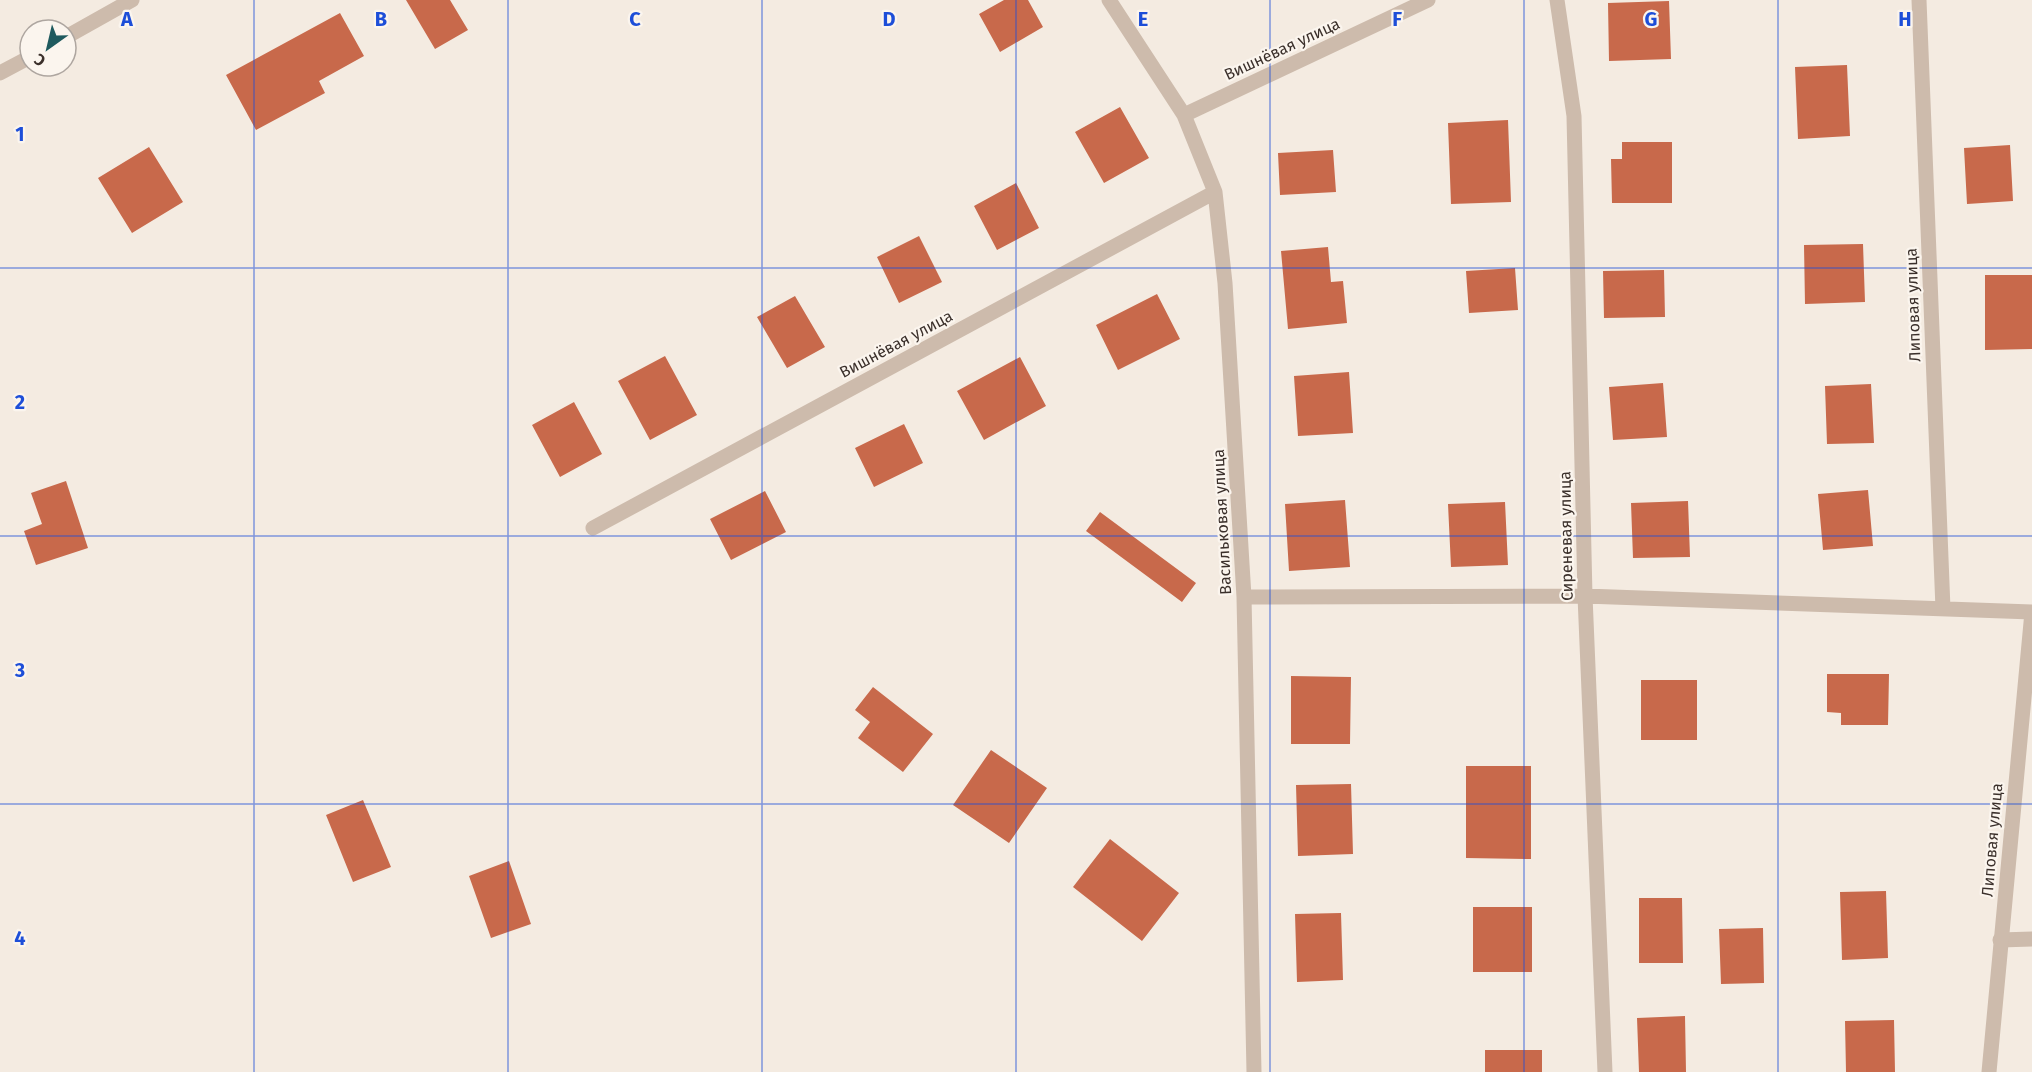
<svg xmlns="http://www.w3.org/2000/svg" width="2032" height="1072" viewBox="0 0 2032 1072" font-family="'Fira Sans',sans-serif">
  <rect width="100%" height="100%" fill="#f4ebe1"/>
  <!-- building -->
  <path fill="#c8694b" d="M406 0H450L468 30 435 49Z
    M1004 0H1028L1043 27 1000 52 979 14Z
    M1669 1 1671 59 1609 61 1608 3Z
    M340 13 364 56 319 81 325 93 256 130 226 75Z
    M1847 65 1850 136 1798 139 1795 67Z
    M1120 107 1149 158 1104 183 1075 132Z
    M1508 120 1511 202 1451 204 1448 123Z
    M1622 142H1672V203H1612L1611 159H1622Z
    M2010 145 2013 201 1967 204 1964 148Z
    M149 147 183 202 132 233 98 178Z
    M1333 150 1336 192 1280 195 1278 153Z
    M1016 183 1039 228 997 250 974 206Z
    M919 236 942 282 899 303 877 257Z
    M1863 244 1865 302 1805 304 1804 245Z
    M1328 247 1331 282 1343 281 1347 323 1288 329 1281 251Z
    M1515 268 1518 310 1469 313 1466 271Z
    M1664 270 1665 317 1604 318 1603 271Z
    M1985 275H2032V349L1985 350Z
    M1157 294 1180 339 1118 370 1096 325Z
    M795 296 825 347 787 368 757 317Z
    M665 356 697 415 650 440 618 381Z
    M1020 357 1046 406 984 440 957 391Z
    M1349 372 1353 433 1298 436 1294 376Z
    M1663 383 1667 437 1613 440 1609 387Z
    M1871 384 1874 443 1827 444 1825 386Z
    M574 402 602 454 560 477 532 425Z
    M904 424 923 463 874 487 855 448Z
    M66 481 88 548 36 565 24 531 42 524 31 493Z
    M1868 490 1873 546 1823 550 1818 494Z
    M765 491 786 532 731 560 710 519Z
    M1345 500 1350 567 1289 571 1285 504Z
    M1688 501 1690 557 1633 558 1631 503Z
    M1505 502 1508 565 1451 567 1448 504Z
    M1100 512 1196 583 1182 602 1086 531Z
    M1827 674H1889L1888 725H1841V713L1827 712Z
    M1291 676 1351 677 1350 744H1291Z
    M1641 680H1697V740H1641Z
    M873 687 933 734 903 772 858 738 870 722 855 710Z
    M991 750 1047 788 1009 843 953 805Z
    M1466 766H1531V859L1466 858Z
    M1351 784 1353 854 1298 856 1296 785Z
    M363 800 391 867 353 882 326 815Z
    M1110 839 1179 893 1142 941 1073 887Z
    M509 861 531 924 491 938 469 876Z
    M1886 891 1888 958 1842 960 1840 892Z
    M1639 898H1682L1683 963H1639Z
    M1473 907H1532V972H1473Z
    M1341 913 1343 980 1297 982 1295 914Z
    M1763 928 1764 983 1721 984 1719 929Z
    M1685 1016 1686 1072H1639L1637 1018Z
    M1894 1020 1895 1072H1846L1845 1021Z
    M1485 1050H1542V1072H1485Z"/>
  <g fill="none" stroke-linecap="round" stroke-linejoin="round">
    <!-- lane -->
    <path stroke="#cdbbac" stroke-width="15" d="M2000 940 2032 939"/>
    <!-- street -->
    <path stroke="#cdbbac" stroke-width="15" d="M1109 0 1184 115 1215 192 1225 283 1244 597 1254 1072
      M1557 0 1574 116 1585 596 1605 1072
      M1919 0 1943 609
      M66 37 132 0
      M0 73 30 57
      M1184 115 1428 0
      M593 528 1215 192
      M1244 597 1585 596 2032 612
      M1989 1072 2032 612"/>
  </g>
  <!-- grid -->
  <path fill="none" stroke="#1d4ed8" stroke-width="1.5" stroke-opacity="0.55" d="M254 0V1072M508 0V1072M762 0V1072M1016 0V1072M1270 0V1072M1524 0V1072M1778 0V1072M0 268H2032M0 536H2032M0 804H2032"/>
  <g text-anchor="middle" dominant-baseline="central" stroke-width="4.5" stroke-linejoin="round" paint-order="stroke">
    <!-- street labels -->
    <g font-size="16" fill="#3b302b" stroke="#fbf5ee">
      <text transform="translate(1282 49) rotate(-25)">Вишнёвая улица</text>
      <text transform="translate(1913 305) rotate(-92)">Липовая улица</text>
      <text transform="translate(896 344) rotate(-28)">Вишнёвая улица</text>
      <text transform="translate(1222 522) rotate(-93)">Васильковая улица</text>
      <text transform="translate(1566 536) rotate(-91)">Сиреневая улица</text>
      <text transform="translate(1992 840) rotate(-85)">Липовая улица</text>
    </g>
  </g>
  <g font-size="20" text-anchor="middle" font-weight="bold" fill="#1d4ed8" stroke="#fbf5ee" stroke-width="4.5" stroke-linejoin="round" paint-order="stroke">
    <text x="127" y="26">A</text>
    <text x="381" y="26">B</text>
    <text x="635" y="26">C</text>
    <text x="889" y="26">D</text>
    <text x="1143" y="26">E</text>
    <text x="1397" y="26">F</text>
    <text x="1651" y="26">G</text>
    <text x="1905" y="26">H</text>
    <text x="20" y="141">1</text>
    <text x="20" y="409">2</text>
    <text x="20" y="677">3</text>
    <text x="20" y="945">4</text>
  </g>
  <!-- north arrow -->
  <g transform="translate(48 48) rotate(214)"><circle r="28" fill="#fbf5ee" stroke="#aea6a0" stroke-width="1.5"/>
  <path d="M0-4.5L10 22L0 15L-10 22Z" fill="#1f5a5e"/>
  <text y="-9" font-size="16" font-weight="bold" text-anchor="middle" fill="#3b302b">С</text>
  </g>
</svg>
